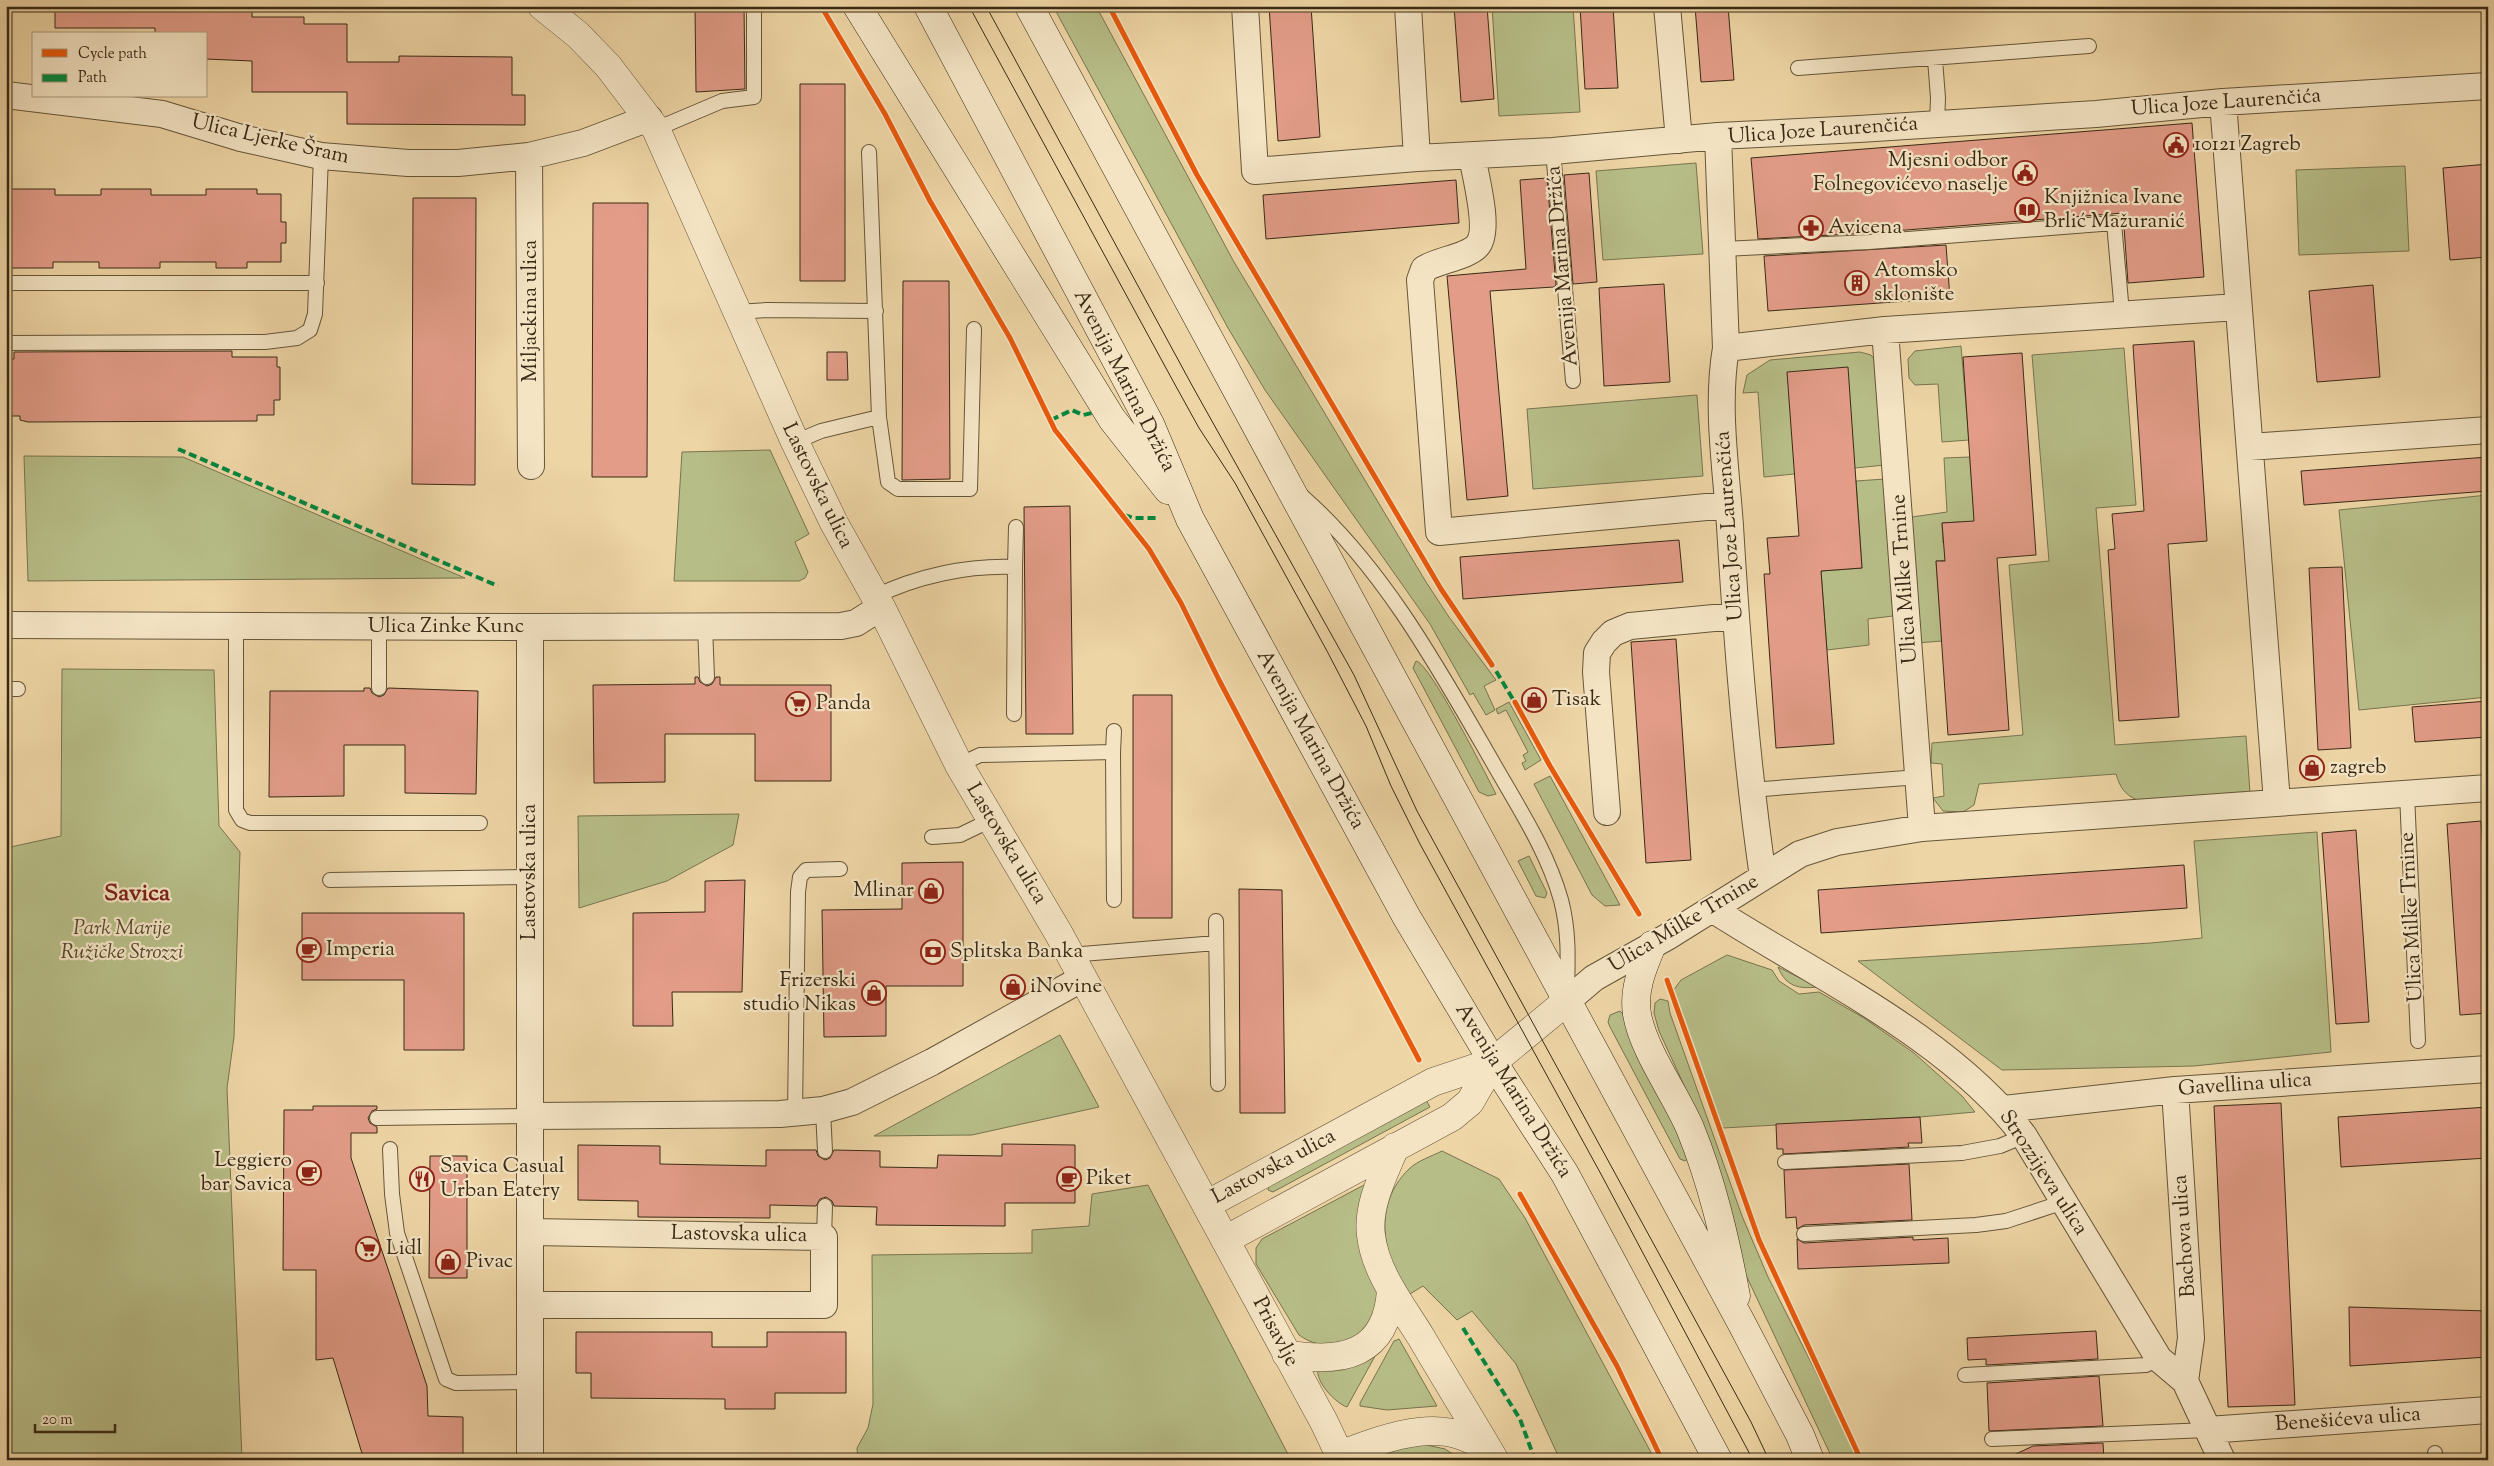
<svg xmlns="http://www.w3.org/2000/svg" width="2494" height="1466" viewBox="0 0 2494 1466" font-family="'Sorts Mill Goudy',serif">
  <rect width="100%" height="100%" fill="#eed5a5"/>
  <filter id="stains"><feTurbulence type="fractalNoise" baseFrequency=".004" numOctaves="4"/><feColorMatrix values="0 0 0 0 .2 0 0 0 0 .09 0 0 0 0 .02 0 0 0 .5 -.17"/></filter>
  <radialGradient id="worn" r=".72"><stop offset=".6" stop-color="#630" stop-opacity="0"/><stop offset="1" stop-color="#630" stop-opacity=".3"/></radialGradient>
  <!-- green -->
  <path fill="#b7bd87" stroke="#78744e" fill-rule="evenodd" d="M1053 6H1096L1234 262 1426 582 1449 617 1496 680 1484 686 1495 710 1486 715 1473 693 1470 695 1430 624 1265 390 1228 328Z
    M1492 6H1573L1580 112 1499 116Z
    M1696 163 1703 254 1603 260 1596 171Z
    M2405 166 2409 251 2299 255 2296 170Z
    M1961 346 1969 440 1942 442 1938 384 1915 385 1909 378 1908 359 1915 351Z
    M2124 348 2136 505 2096 508 2115 745 2246 736 2250 793 2137 800C2124 794 2120 787 2116 774L1979 784 1974 805 1963 812 1943 811 1933 798 1944 796 1942 764 1931 763 1932 743 2023 735 2009 565 2049 561 2032 355Z
    M1860 352 1871 355 1876 362 1885 465 1764 477 1758 392 1743 393 1747 375 1770 360Z
    M1697 395 1703 476 1533 489 1527 409Z
    M770 450 809 534 795 542 808 572 805 578 799 581H674L682 452Z
    M24 456 183 457 465 578 28 581Z
    M1970 457 1977 558 1936 561 1942 641 1917 643 1907 525 1912 517 1947 512 1944 458ZM1961 522 1963 541 1943 543 1942 523Z
    M1885 479 1893 616 1868 619 1869 645 1827 650 1821 571 1862 568 1856 481Z
    M2488 495V697L2359 710 2339 510Z
    M1416 661C1430 663 1486 775 1496 794L1488 796 1479 792 1413 668Z
    M62 669 214 670 219 826 240 852 234 1037 227 1088 242 1460H6V848L61 836Z
    M1509 702 1541 760 1525 770 1522 763 1526 761 1523 755 1528 752 1506 710 1498 714 1496 709Z
    M1550 776 1620 905 1605 906 1592 895 1534 784Z
    M739 814 733 845 667 881 579 908 578 816Z
    M2317 832 2331 1052 2194 1066 2002 1070 1858 961 2151 943 2202 938 2194 841Z
    M1529 856 1547 893 1545 898 1536 896 1518 861Z
    M1727 955 1772 970 1779 981 1799 994 1819 992 1864 1018 1914 1053 1962 1096 1975 1112 1920 1117 1723 1128 1673 991 1681 980Z
    M1778 967 1818 987C1799 989 1786 987 1778 967Z
    M1660 999 1668 1001 1670 1013 1742 1216 1768 1277 1837 1414 1857 1460H1833L1737 1256 1700 1120 1659 1031 1654 1013 1655 1003Z
    M1620 1011 1624 1015 1683 1139 1689 1158 1685 1161 1680 1159 1610 1027 1608 1022 1610 1015Z
    M1060 1035 1099 1107 972 1135 874 1136Z
    M1426 1100 1430 1107 1273 1192 1268 1190 1269 1185Z
    M1442 1151 1499 1179 1525 1218 1655 1460H1560L1516 1364 1472 1311 1457 1320 1423 1286 1410 1294C1382 1257 1372 1205 1409 1169 1417 1161 1432 1156 1442 1151Z
    M1148 1185 1291 1460H858L857 1448 868 1428 873 1404 872 1255 1032 1253V1230L1089 1226 1092 1194Z
    M1364 1185 1367 1187 1378 1299 1369 1329C1345 1342 1324 1353 1299 1335L1256 1264V1248L1262 1239Z
    M1399 1339 1437 1406 1387 1410 1360 1406V1403L1394 1341Z
    M1380 1347 1347 1407C1335 1403 1315 1381 1318 1369Z
    M1422 1444 1445 1449 1462 1460H1382L1384 1456 1399 1448Z
    M577 1456 658 1460H575Z"/>
  <!-- building -->
  <path fill="#e29c88" stroke="#392a15" d="M55 6H252V17H304V24H347V62H399V56L512 57V95H525V125L347 124V92H252V61L206 59V34H155V28H55Z
    M695 6H744L745 89 696 92Z
    M1269 6H1311L1320 137 1278 141Z
    M1454 6H1487L1494 99 1461 102Z
    M1580 6H1613L1618 88 1585 89Z
    M1695 6H1728L1734 80 1701 82Z
    M800 84H845V281H800Z
    M2192 123 2204 277 2128 283 2123 213 1868 233 1758 239 1751 158Z
    M2488 164V257L2450 260 2443 168Z
    M1589 173 1597 282 1573 284 1564 175Z
    M1547 178 1556 285 1554 287 1490 291 1508 496 1467 500 1447 276 1526 269 1520 180Z
    M1456 180 1459 223 1266 239 1263 195Z
    M6 189H55V195H101V189H151V195H206V189H257V194H281V222H286V243H281V262H247V268H216V262H160V268H99V262H53V268H6Z
    M413 198H476L475 485 412 484Z
    M593 203H648L647 477H592Z
    M1946 245 1950 298 1768 311 1764 256Z
    M903 281H949L950 479 902 480Z
    M1664 284 1670 382 1604 386 1599 288Z
    M2373 285 2380 377 2317 382 2309 291Z
    M2194 341 2207 541 2168 544 2179 717 2119 721 2108 550 2115 549 2112 514 2144 511 2133 345Z
    M232 351V357H277V367H280V400H274V415H257V421L28 422 20 420V416H6V359H14V352Z
    M827 352H847L848 380H827Z
    M2022 353 2036 555 1997 558 2009 730 1948 735 1936 561H1945L1942 523 1974 521 1963 357Z
    M1848 367 1862 568 1821 571 1834 744 1776 748 1764 574H1770L1767 538 1799 536 1787 372Z
    M2488 457V491L2304 505 2301 471Z
    M1070 506 1073 734H1026L1024 507Z
    M1679 540 1683 582 1463 599 1460 557Z
    M2342 567 2351 748 2318 750 2309 568Z
    M1676 639 1691 860 1646 863 1631 642Z
    M695 677H698L700 682 707 686 712 684 716 677H720V685H831V781H755V734H665V782L594 783 593 685 695 684Z
    M364 688H370L372 693 379 697 384 695 388 688 478 691 476 794 405 793V745H344V796L269 797 270 691H364Z
    M1133 695H1172V918H1133Z
    M2488 701V737L2415 742 2412 707Z
    M2481 821 2488 928V1013L2460 1015 2447 824Z
    M2356 830 2369 1022 2336 1024 2322 833Z
    M963 862V986H886V1036L824 1037 822 910 902 909V863Z
    M2184 865 2187 908 1821 933 1818 890Z
    M745 880 742 992H672L673 1026H633V913L705 912V881Z
    M1239 889 1282 890 1285 1113H1240Z
    M302 913H464V1050H404V980H302Z
    M2281 1103 2295 1405 2228 1407 2214 1106Z
    M313 1106H377V1109L372 1111 368 1118 370 1123 377 1127V1133H351V1158L427 1386 428 1416 463 1417V1460H364L333 1358 316 1360V1270H283L284 1110H313Z
    M2488 1107V1158L2341 1167 2338 1117Z
    M1920 1117 1922 1143H1908L1909 1147 1783 1154V1149H1777L1776 1124Z
    M1002 1144 1075 1145V1203H1005V1226L876 1225 877 1207 834 1206 832 1201 826 1197 820 1199 816 1206 770 1205V1218L638 1217V1201L578 1200V1145L660 1146V1164L766 1166V1150H816L818 1156 825 1160 830 1158 834 1150 880 1151V1167L937 1168 938 1155 1002 1156Z
    M430 1156H467V1278H429Z
    M1909 1164 1912 1220 1804 1225 1797 1229 1796 1217 1786 1218 1784 1170Z
    M1913 1237V1240L1948 1238 1949 1263 1798 1269 1797 1239 1804 1243Z
    M2349 1307 2488 1311V1357L2350 1366Z
    M2096 1331 2098 1359 1986 1365V1359L1968 1360 1967 1338Z
    M576 1332H712V1347H767V1332H846V1393H775V1409H725V1399L591 1398V1373H576Z
    M2099 1376 2103 1426 1989 1431 1987 1383Z
    M2103 1443 2104 1460H2003L2033 1446Z"/>
  <g fill="none" stroke-linecap="round" stroke-linejoin="round">
    <defs>
      <path id="service" d="M1935 59 1938 98 1937 123
        M1798 68 2089 46
        M656 129 722 101 754 97V6
        M1553 151 1573 381
        M869 152 879 417 888 482 898 489H970L974 329
        M1723 249 1869 242 2114 223 2122 313
        M6 283H317
        M737 312 767 310 876 311
        M6 343 265 342 297 338 310 330 315 314 321 156
        M795 442 821 431 879 417
        M1302 496C1383 567 1439 669 1492 761 1517 805 1547 850 1561 900 1569 930 1568 959 1567 990
        M1015 567 1016 527
        M874 597C917 576 968 565 1015 567L1014 714
        M236 626V810L242 820 250 823H480
        M705 626 707 677
        M379 627V688
        M6 689H18
        M1113 752 1114 731
        M959 765 980 755 1113 752 1114 900
        M1750 790 1919 777
        M2407 794 2418 1041
        M932 837 960 835 991 820
        M330 880 530 877
        M1216 921 1218 1084
        M1070 955 1216 943
        M823 1110 825 1151
        M795 1113 798 892 800 877 806 870 840 869
        M377 1118 530 1116
        M390 1149 392 1194 397 1233 446 1379 456 1383 529 1382
        M1785 1162 1962 1153 2000 1146 2024 1136
        M1804 1234 1976 1225 2006 1221 2064 1202
        M824 1237 825 1206
        M1965 1375 2146 1365 2159 1359
        M1992 1439 2208 1430
        M2435 1453V1460"/>
      <path id="minor" d="M1245 6 1255 171 1417 158 1553 151 1718 136 1859 129 2096 114 2223 102 2488 86
        M1408 6 1417 158
        M1667 6 1679 140
        M6 95 162 114 241 138 321 156 408 163H458L529 156 583 143 649 118
        M2223 102 2277 802
        M1718 136 1726 348C1716 406 1726 468 1730 526 1737 644 1746 760 1763 877
        M529 156 531 466
        M1472 156C1475 175 1491 231 1477 246 1467 257 1438 260 1424 269L1420 280 1439 532 1728 505
        M1885 330 1922 828
        M1726 348 1885 330 2238 307
        M2250 447 2488 430
        M6 625 530 627 841 626 856 623 881 607
        M1607 812 1596 672 1597 653 1604 642 1613 633 1630 626 1735 616
        M1712 909C1813 974 1952 1039 2024 1136L2159 1359 2185 1381 2222 1460
        M1567 1001 1594 978 1667 937 1800 854 1837 842 1922 828 2488 788
        M2175 1090 2191 1338 2185 1381
        M2004 1109 2175 1090 2488 1069
        M530 1116 780 1114 823 1110 852 1102 932 1062 1083 978
        M530 1305H824V1237L531 1232
        M2208 1430 2488 1410
        M530 1460V627"/>
      <path id="tertiary" d="M542 6 578 35 608 66 656 129 795 442 834 523 881 607 959 765 1059 934 1324 1422 1342 1460
        M1395 1147C1384 1174 1367 1205 1371 1235 1375 1272 1402 1306 1421 1337 1445 1378 1470 1418 1494 1459
        M1206 1205 1433 1082 1493 1062
        M1225 1240 1452 1117 1470 1102 1493 1062 1567 1001
        M1286 1354C1342 1364 1387 1355 1391 1290
        M1340 1455C1385 1438 1448 1412 1489 1453"/>
      <path id="secondary" d="M857 6 1112 419 1168 490
        M928 6 1150 424 1190 519 1406 916 1493 1062 1565 1174 1718 1460
        M1029 6 1742 1324 1800 1435 1810 1460
        M1652 945C1643 967 1633 989 1637 1014 1643 1050 1675 1093 1690 1128 1712 1182 1725 1238 1736 1296"/>
    </defs>
    <!-- service casing -->
    <use href="#service" stroke="#665539" stroke-width="16"/>
    <!-- minor casing -->
    <use href="#minor" stroke="#665539" stroke-width="28"/>
    <!-- tertiary casing -->
    <use href="#tertiary" stroke="#665539" stroke-width="29"/>
    <!-- secondary casing -->
    <use href="#secondary" stroke="#392a15" stroke-width="29"/>
    <!-- service -->
    <use href="#service" stroke="#f4e4c4" stroke-width="14"/>
    <!-- minor -->
    <use href="#minor" stroke="#f4e4c4" stroke-width="26"/>
    <!-- tertiary -->
    <use href="#tertiary" stroke="#f4e4c4" stroke-width="28"/>
    <!-- secondary -->
    <use href="#secondary" stroke="#f4e4c4" stroke-width="28"/>
    <!-- tram -->
    <path stroke="#392a15" stroke-width="1" d="M969 6 1173 381 1199 428 1235 483 1327 651 1366 726 1391 786 1420 844 1602 1176 1753 1460
      M986 6 1194 389 1354 675 1417 811 1751 1422 1769 1460"/>
    <!-- quiet -->
    <path stroke="#00873e" stroke-width="4" stroke-dasharray="8 4" stroke-linecap="butt" d="M1051 420 1072 410 1083 415 1092 413
      M178 449 498 586
      M1124 515 1134 518H1156
      M1490 661 1517 706
      M1463 1328 1520 1419 1535 1460"/>
    <defs>
      <path id="cycleway" d="M821 6 885 114 930 201 1010 338 1055 430 1149 549 1181 603 1219 680 1419 1060
        M1109 6 1197 175 1441 589 1492 665
        M1515 702 1550 766 1639 914
        M1667 980 1759 1240 1861 1460
        M1520 1194 1617 1366 1662 1460"/>
    </defs>
    <!-- cycleway casing -->
    <use href="#cycleway" stroke="#f4e4c4" stroke-width="8"/>
    <!-- cycleway -->
    <use href="#cycleway" stroke="#e8590c" stroke-width="5"/>
  </g>
  <!-- icons -->
  <defs>
    <symbol id="civic-ring" viewBox="-11 -11 22 22"><circle r="9.5" fill="#f4e4c4" stroke="#8f2418" stroke-width="1.5"/><path d="M-.6-6.5H3V-4.5H.6V-3L4-1V1h2V6H-6V1h2V-1L-.6-3ZM-1.2 2.5V6h2.4V2.5Z" fill="#8f2418"/></symbol>
    <symbol id="library-ring" viewBox="-11 -11 22 22"><circle r="9.5" fill="#f4e4c4" stroke="#8f2418" stroke-width="1.5"/><path d="M-6-4Q-3-5.5-.7-3.5V5Q-3 3-6 4ZM6-4Q3-5.5 .7-3.5V5Q3 3 6 4Z" fill="#8f2418"/></symbol>
    <symbol id="pharmacy-ring" viewBox="-11 -11 22 22"><circle r="9.5" fill="#f4e4c4" stroke="#8f2418" stroke-width="1.5"/><path d="M-2-6h4v4h4v4h-4v4h-4v-4h-4v-4h4Z" fill="#8f2418"/></symbol>
    <symbol id="building-ring" viewBox="-11 -11 22 22"><circle r="9.5" fill="#f4e4c4" stroke="#8f2418" stroke-width="1.5"/><path d="M-4-6H4V6H1V3H-1V6H-4ZM-2.5-4.3h1.7v1.8h-1.7ZM.8-4.3h1.7v1.8H.8ZM-2.5-1h1.7V.8h-1.7ZM.8-1h1.7V.8H.8Z" fill="#8f2418"/></symbol>
    <symbol id="shop-ring" viewBox="-11 -11 22 22"><circle r="9.5" fill="#f4e4c4" stroke="#8f2418" stroke-width="1.5"/><path d="M-5-2.5h2.3a2.7 3.5 0 0 1 5.4 0H5L5.5 6h-11ZM-1.5-2.5h3a1.5 2.3 0 0 0-3 0Z" fill="#8f2418"/></symbol>
    <symbol id="supermarket-ring" viewBox="-11 -11 22 22"><circle r="9.5" fill="#f4e4c4" stroke="#8f2418" stroke-width="1.5"/><path d="M-6-5.5h2.5l.6 2H6L4.5 2H-2.5L-4.4-4H-6ZM-1.5 3.2a1.3 1.3 0 1 0 .1 0ZM3 3.2a1.3 1.3 0 1 0 .1 0Z" fill="#8f2418"/></symbol>
    <symbol id="cafe-ring" viewBox="-11 -11 22 22"><circle r="9.5" fill="#f4e4c4" stroke="#8f2418" stroke-width="1.5"/><path d="M-5.5-4.5H6V0H3Q3 3.5 0 3.5H-2.5Q-5.5 3.5-5.5 0ZM3-3.2v2h1.7v-2ZM-6 4.5H4V6H-6Z" fill="#8f2418"/></symbol>
    <symbol id="bank-ring" viewBox="-11 -11 22 22"><circle r="9.5" fill="#f4e4c4" stroke="#8f2418" stroke-width="1.5"/><path d="M-6-4H6V4H-6ZM0-2.3a2.3 2.3 0 1 0 0 4.6a2.3 2.3 0 1 0 0-4.6Z" fill="#8f2418"/></symbol>
    <symbol id="restaurant-ring" viewBox="-11 -11 22 22"><circle r="9.5" fill="#f4e4c4" stroke="#8f2418" stroke-width="1.5"/><path d="M-5-6h1v4h1v-4h1v4h1v-4h1v5L-1.5 .5V6h-2V.5L-5-1ZM5-6V6H3V1.5H1.5Q1.5-4 5-6Z" fill="#8f2418"/></symbol>
  </defs>
  <g fill-rule="evenodd">
    <use href="#civic-ring" x="2162" y="131" width="28" height="28"/>
    <use href="#civic-ring" x="2011" y="159" width="28" height="28"/>
    <use href="#library-ring" x="2013" y="196" width="28" height="28"/>
    <use href="#pharmacy-ring" x="1797" y="214" width="28" height="28"/>
    <use href="#building-ring" x="1843" y="269" width="28" height="28"/>
    <use href="#shop-ring" x="1520" y="686" width="28" height="28"/>
    <use href="#supermarket-ring" x="784" y="690" width="28" height="28"/>
    <use href="#shop-ring" x="2298" y="754" width="28" height="28"/>
    <use href="#shop-ring" x="917" y="877" width="28" height="28"/>
    <use href="#cafe-ring" x="295" y="936" width="28" height="28"/>
    <use href="#bank-ring" x="919" y="938" width="28" height="28"/>
    <use href="#shop-ring" x="999" y="973" width="28" height="28"/>
    <use href="#shop-ring" x="860" y="979" width="28" height="28"/>
    <use href="#cafe-ring" x="295" y="1159" width="28" height="28"/>
    <use href="#restaurant-ring" x="408" y="1165" width="28" height="28"/>
    <use href="#cafe-ring" x="1055" y="1165" width="28" height="28"/>
    <use href="#supermarket-ring" x="354" y="1235" width="28" height="28"/>
    <use href="#shop-ring" x="434" y="1248" width="28" height="28"/>
  </g>
  <g text-anchor="middle" dominant-baseline="central" stroke-width="4.5" stroke-linejoin="round" paint-order="stroke">
    <!-- street labels -->
    <g font-size="21" fill="#392a15" stroke="#f4e4c4">
      <text transform="translate(2226 103) rotate(-4)">Ulica Joze Laurenčića</text>
      <text transform="translate(1823 131) rotate(-4)">Ulica Joze Laurenčića</text>
      <text transform="translate(270 140) rotate(13)">Ulica Ljerke Šram</text>
      <text transform="translate(1563 266) rotate(-95)">Avenija Marina Držića</text>
      <text transform="translate(531 311) rotate(-90)">Miljackina ulica</text>
      <text transform="translate(1124 381) rotate(63)">Avenija Marina Držića</text>
      <text transform="translate(817 486) rotate(64)">Lastovska ulica</text>
      <text transform="translate(1730 526) rotate(-94)">Ulica Joze Laurenčića</text>
      <text transform="translate(1905 579) rotate(-94)">Ulica Milke Trnine</text>
      <text x="446" y="627">Ulica Zinke Kunc</text>
      <text transform="translate(1310 740) rotate(61)">Avenija Marina Držića</text>
      <text transform="translate(1006 844) rotate(59)">Lastovska ulica</text>
      <text transform="translate(530 872) rotate(-90)">Lastovska ulica</text>
      <text transform="translate(2412 917) rotate(-93)">Ulica Milke Trnine</text>
      <text transform="translate(1684 924) rotate(-31)">Ulica Milke Trnine</text>
      <text transform="translate(2245 1085) rotate(-4)">Gavellina ulica</text>
      <text transform="translate(1513 1091) rotate(58)">Avenija Marina Držića</text>
      <text transform="translate(1274 1167) rotate(-28)">Lastovska ulica</text>
      <text transform="translate(2043 1173) rotate(57)">Strozzijeva ulica</text>
      <text transform="translate(739 1235) rotate(1)">Lastovska ulica</text>
      <text transform="translate(2185 1236) rotate(-94)">Bachova ulica</text>
      <text transform="translate(1275 1332) rotate(62)">Prisavlje</text>
      <text transform="translate(2348 1420) rotate(-4)">Benešićeva ulica</text>
    </g>
    <!-- poi labels -->
    <g font-size="21" fill="#392a15" stroke="#f4e4c4" text-anchor="start">
      <text x="2194" y="145">10121 Zagreb</text>
      <text x="2008" y="161" text-anchor="end">Mjesni odbor<tspan x="2008" dy="24">Folnegovićevo naselje</tspan></text>
      <text x="2044" y="198">Knjižnica Ivane<tspan x="2044" dy="24">Brlić Mažuranić</tspan></text>
      <text x="1828" y="228">Avicena</text>
      <text x="1874" y="271">Atomsko<tspan x="1874" dy="24">sklonište</tspan></text>
      <text x="1552" y="700">Tisak</text>
      <text x="816" y="704">Panda</text>
      <text x="2330" y="768">zagreb</text>
      <text x="914" y="891" text-anchor="end">Mlinar</text>
      <text x="326" y="950">Imperia</text>
      <text x="950" y="952">Splitska Banka</text>
      <text x="856" y="981" text-anchor="end">Frizerski<tspan x="856" dy="24">studio Nikas</tspan></text>
      <text x="1030" y="987">iNovine</text>
      <text x="292" y="1161" text-anchor="end">Leggiero<tspan x="292" dy="24">bar Savica</tspan></text>
      <text x="440" y="1167">Savica Casual<tspan x="440" dy="24">Urban Eatery</tspan></text>
      <text x="1086" y="1179">Piket</text>
      <text x="386" y="1249">Lidl</text>
      <text x="466" y="1262">Pivac</text>
    </g>
    <!-- park labels -->
    <g font-size="21" font-style="italic" fill="#52472c" stroke="#f4e4c4">
      <text x="122" y="929">Park Marije<tspan x="122" dy="24">Ružičke Strozzi</tspan></text>
    </g>
    <!-- quarter labels -->
    <g font-size="24" font-weight="bold" fill="#7a1f14" stroke="#f4e4c4">
      <text x="137" y="894">Savica</text>
    </g>
  </g>
  <!-- margin -->
  <rect width="2494" height="1466" fill="none" stroke="#eed5a5" stroke-width="25"/>
  <rect x="8" y="8" width="2479" height="1451" fill="none" stroke="#392a15" stroke-width="2.5"/>
  <rect x="12" y="12" width="2469" height="1441" fill="none" stroke="#392a15"/>
  <!-- legend -->
  <rect x="32" y="32" width="175" height="65" fill="#f4e4c4" stroke="#a99a7e"/>
  <rect x="42" y="49" width="25" height="8" fill="#e8590c" stroke="#a99a7e"/>
  <text x="78" y="58" font-size="15" fill="#392a15">Cycle path</text>
  <rect x="42" y="74" width="25" height="8" fill="#00873e" stroke="#a99a7e"/>
  <text x="78" y="82" font-size="15" fill="#392a15">Path</text>
  <!-- scale -->
  <path d="M35 1424v8h80v-8" fill="none" stroke="#392a15" stroke-width="2.5"/>
  <text x="42" y="1424" font-size="15" fill="#392a15" stroke="#f4e4c4" stroke-width="4" paint-order="stroke">20 m</text>
  <rect width="100%" height="100%" filter="url(#stains)"/>
  <rect width="100%" height="100%" fill="url(#worn)"/>
</svg>
